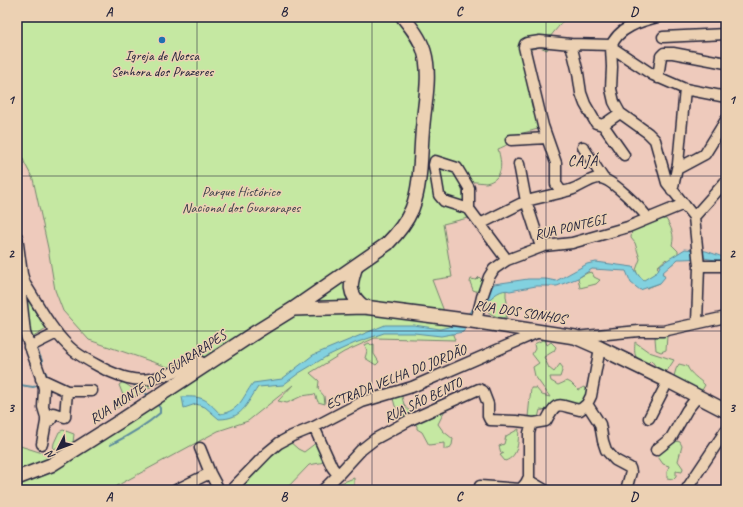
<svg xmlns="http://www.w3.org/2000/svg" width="743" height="507" viewBox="0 0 743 507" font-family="Caveat,sans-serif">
  <rect width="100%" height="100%" fill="#eecabc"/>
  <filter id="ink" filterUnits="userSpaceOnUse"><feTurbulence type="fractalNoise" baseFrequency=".025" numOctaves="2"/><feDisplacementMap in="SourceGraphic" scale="8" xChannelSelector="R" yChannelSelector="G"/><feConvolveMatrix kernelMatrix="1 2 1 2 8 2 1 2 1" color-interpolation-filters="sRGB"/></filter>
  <g filter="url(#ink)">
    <!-- green -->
    <path fill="#c5e8a2" stroke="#74856e" d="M17 17H565C561 25 555 30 550 37L551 42 547 50 540 47 528 50 532 56 543 119 538 129 512 136C511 144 505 146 498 149 502 163 504 179 486 183 483 183 479 182 476 182 472 181 467 183 463 183L460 181 468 218 443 224 452 277 432 280 455 340 375 338 344 352 310 373 319 381 318 389 324 396 325 404 318 402 315 394 302 396 287 403 278 401 293 385 248 421 218 431 122 483 111 490H17V445L52 456 70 444 53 449 54 443 59 432 63 430 74 434 73 443 182 372 89 340 63 311 55 290 48 248 33 179 25 164 17 143Z
      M659 219H666C671 227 675 235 672 245L678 251V259L671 265 666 259 657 267 664 275 660 283 647 288 638 276 636 270 640 259 635 243 631 238 632 229Z
      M592 272 594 277 600 280 596 284 580 288 578 278 587 273Z
      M479 277 484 282 481 293 473 290 470 282 471 279 476 280Z
      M506 289V297L508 307 506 318C497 318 488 314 483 306L497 292Z
      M23 292 48 328 30 339Z
      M664 332 667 336 666 350 661 352 656 350 655 338 657 334Z
      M545 339 547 345 551 342 556 347 554 351 544 357 549 368 554 372 560 364 563 368 560 377H550L551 381 558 385 567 381 571 383 578 390 584 387 588 390 585 406 548 411 540 410 538 418 528 417 531 388H536L542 395 550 397 535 376 533 367 539 363 532 354 535 349 534 344Z
      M635 342 649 352 674 360 667 371H659L651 360 647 364C634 358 634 356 635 342Z
      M369 343 371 345 374 344V354L379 362 376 365 365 358 367 351 365 345Z
      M679 364 687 366C691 375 698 378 705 385L701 392 682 383 674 376 676 369Z
      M160 381 117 408 114 403 123 395 119 385 123 382 133 389 136 384Z
      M401 392C403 400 403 407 410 411L412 417 404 421 400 412 395 406 392 395Z
      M446 408 438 424 443 431 453 439 452 445 449 449H444V443L429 445 422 432 417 429V426L414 422Z
      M519 429C518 442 519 456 505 461L500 455 504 453H501L499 446 504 444 506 436Z
      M672 440 680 442 682 446 678 461 683 468 682 472 676 471V476L673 479 667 478V472L669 466 663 464 656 454Z
      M289 441 298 449 304 452 317 442 325 462 309 465 285 490H242C253 470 273 456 289 441Z
      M354 478V490H338V484Z"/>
    <!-- water -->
    <path fill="#82d1df" stroke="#5c8b9d" d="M685 249 706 251 723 257 726 255V262L704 258 682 259H678L662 273 665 277 660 283 640 290 631 283 626 271 592 269 578 278 557 286H536L510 291C494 285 472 321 463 332L441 336 414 333H384L355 343 329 355 299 373 283 385 258 387C246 405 242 419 219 419L205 407 196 404 184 408 182 397C204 396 206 399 220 414 240 411 242 398 253 383L282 379 313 355 385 325H414L440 329 457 325 486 295 494 284 528 279H546L556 281 587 264 596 262 633 267 639 276 644 280 657 272 661 264Z"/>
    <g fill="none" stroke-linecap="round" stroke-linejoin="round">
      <!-- stream -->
      <path stroke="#5c8b9d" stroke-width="2" d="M39 347 37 349 42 361V369L46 373 47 377
        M133 384 148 395
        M17 412 18 388 20 385 33 387 37 386
        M110 445C128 436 145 426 160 413V408L157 404"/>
      <defs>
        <path id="minor" d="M663 37 726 34
          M571 44 578 73 581 93 585 104 596 123 603 125 620 113
          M611 45 571 44 540 41 527 43 525 44 524 47 543 126 556 163V184L561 191C574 193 585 180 598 178 610 176 641 209 648 218
          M611 47 612 67 611 89 614 102 620 113 648 133 655 140 667 183 694 217
          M611 47 653 75 685 89 726 97
          M611 47C617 28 641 21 658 17
          M658 78 661 56 664 53H673L726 63
          M603 125 624 155
          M511 140 547 138
          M583 147 603 178
          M519 164 526 201 541 247
          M677 169 705 154 726 120
          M672 191 678 164 685 89
          M469 209 444 201 439 195 434 165 435 161 457 168 469 188V209L507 260
          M694 217 699 266 697 323
          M694 217 726 181
          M480 224 526 201 564 192
          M17 237 22 274 25 284C40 307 53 334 74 351 84 359 95 364 106 370 120 376 134 382 150 379 167 377 184 367 199 361L206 365
          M699 266H726
          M25 284 21 296 25 333 42 380 44 389 43 407 46 417V422L42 444
          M476 321 482 297 489 277 494 269 507 260 544 246 572 243 628 227 684 204
          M575 337 639 331H663L726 317
          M29 347 57 333
          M41 379 67 391H92
          M587 404 600 424 603 441 606 450 615 460 630 468 631 472 626 490
          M649 418 668 381
          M46 422 51 420 53 413 65 417 67 391
          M314 427 332 467 338 475 323 490
          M200 448 210 473 219 490
          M656 450 671 438 687 410 698 396
          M338 475 361 450 375 439 410 420 479 389 483 391 488 404V416L490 420 516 421 534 423
          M528 480 545 490
          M480 486 520 489
          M176 490 210 473
          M231 490 268 452 279 443 292 436 314 427 362 402 412 387 541 331
          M520 490 526 483 529 477V433L531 426 534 423 546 421C558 398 558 406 580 410L587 404 591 396 600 348
          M686 490 726 430"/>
        <path id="major" d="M356 266C350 284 347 294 364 307
          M293 309 364 307 472 321 575 337 600 348 668 381 726 411
          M17 478 51 465 122 420 256 332 293 309 387 244C397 234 406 223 412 209 422 183 420 152 423 124 425 101 431 74 424 51 420 38 411 27 403 17"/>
      </defs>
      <!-- minor casing -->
      <use href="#minor" stroke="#22223b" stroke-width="13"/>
      <!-- major casing -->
      <use href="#major" stroke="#22223b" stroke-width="16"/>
      <!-- minor -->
      <use href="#minor" stroke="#ecd1b3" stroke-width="10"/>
      <!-- major -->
      <use href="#major" stroke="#ecd1b3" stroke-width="13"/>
    </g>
  </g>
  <!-- grid -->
  <path fill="none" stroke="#22223b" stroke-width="1" stroke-opacity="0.55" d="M197 17V490M372 17V490M546 17V490M17 176H726M17 331H726"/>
  <!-- markers -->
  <circle fill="#1f6fb2" stroke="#ecd1b3" stroke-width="1.5" cx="162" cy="40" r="4"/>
  <g text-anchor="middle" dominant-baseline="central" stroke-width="3" stroke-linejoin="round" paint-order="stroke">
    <!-- poi labels -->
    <g font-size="14" fill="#22223b" stroke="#ecd1b3">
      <text x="162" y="55">Igreja de Nossa<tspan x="162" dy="16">Senhora dos Prazeres</tspan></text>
    </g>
    <!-- park labels -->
    <g font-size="14" fill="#3a404a" stroke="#ecd1b3">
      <text x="241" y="191">Parque Histórico<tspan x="241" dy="16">Nacional dos Guararapes</tspan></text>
    </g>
    <!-- street labels -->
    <g font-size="14" fill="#22223b" stroke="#ecd1b3">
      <text transform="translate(570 227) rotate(-13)">RUA PONTEGI</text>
      <text transform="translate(520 312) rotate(9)">RUA DOS SONHOS</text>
      <text transform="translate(158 377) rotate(-33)">RUA MONTE DOS GUARARAPES</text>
      <text transform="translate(396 377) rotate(-22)">ESTRADA VELHA DO JORDÃO</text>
      <text transform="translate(423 400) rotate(-26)">RUA SÃO BENTO</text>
    </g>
    <!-- neighbourhood labels -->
    <g font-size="15" letter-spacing="1" fill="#22223b" stroke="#ecd1b3">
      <text x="583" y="161">CAJÁ</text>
    </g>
  </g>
  <!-- margin -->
  <rect width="743" height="507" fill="none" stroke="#ecd1b3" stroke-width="44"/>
  <!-- north arrow -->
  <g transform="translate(58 449) rotate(228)" stroke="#ecd1b3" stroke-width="3" paint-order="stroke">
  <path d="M0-3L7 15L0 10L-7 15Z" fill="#22223b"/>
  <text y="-6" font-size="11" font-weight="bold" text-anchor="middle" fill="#22223b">N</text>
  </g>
  <rect x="22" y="22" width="699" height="463" fill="none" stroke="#22223b" stroke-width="1.5"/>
  <g font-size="13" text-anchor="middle" font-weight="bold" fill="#22223b">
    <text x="109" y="16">A</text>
    <text x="284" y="16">B</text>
    <text x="459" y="16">C</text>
    <text x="634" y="16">D</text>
    <text x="11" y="104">1</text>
    <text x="732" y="104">1</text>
    <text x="11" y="258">2</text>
    <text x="732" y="258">2</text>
    <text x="11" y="412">3</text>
    <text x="732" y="412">3</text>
    <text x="109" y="501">A</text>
    <text x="284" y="501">B</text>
    <text x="459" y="501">C</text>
    <text x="634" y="501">D</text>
  </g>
</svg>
